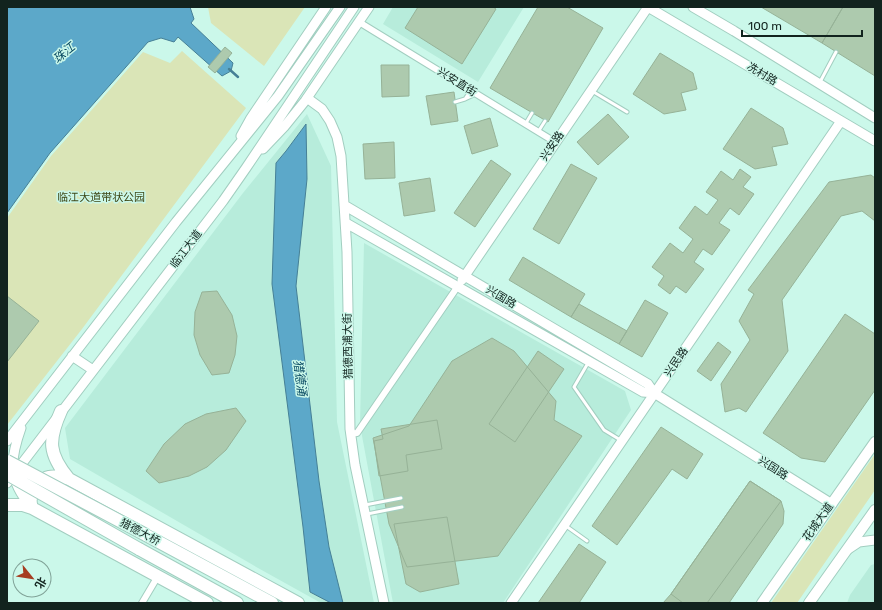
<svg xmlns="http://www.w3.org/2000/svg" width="882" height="610" viewBox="0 0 882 610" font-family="Rubik,'Noto Sans SC',sans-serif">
  <rect width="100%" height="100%" fill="#cbf8ea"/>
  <!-- built -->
  <path fill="#b7ecdb" d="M393 7H524L478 82 383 24Z
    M307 114 331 166 337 422 374 603H321L258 568 70 459 65 428 243 193Z
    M364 243 625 391 631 410 503 603H393L360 425Z
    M875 564V603H847L850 595 871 565Z"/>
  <!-- green -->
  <path fill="#dae5b7" d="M208 7H305L264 66 211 23Z
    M182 51 246 108 82 329 7 425V218L51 156 143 52 170 63Z
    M875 454V490L797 603H771Z"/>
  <!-- water -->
  <path fill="#5ca8c9" stroke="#468096" d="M7 7H190L194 19 191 23 233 63 231 71 222 76 178 37 174 42 161 38 148 42 50 153 7 213Z
    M306 124 307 179 296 286 319 481 329 547 343 603H331L310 592 303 527 272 284 276 163 286 151Z"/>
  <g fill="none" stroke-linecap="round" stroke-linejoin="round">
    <!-- stream -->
    <path stroke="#468096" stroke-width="2.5" d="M229 69 238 77"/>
  </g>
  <!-- building -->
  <path fill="#adcaae" stroke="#96b297" d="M418 7H493L496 9 462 64 405 28Z
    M538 7H567L603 28 548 122 490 88Z
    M761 7H843L822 43Z
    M843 7H875V76L822 43Z
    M225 47 232 53 215 73 208 67Z
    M660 53 693 73 697 89 681 93 686 110 664 114 633 94Z
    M381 65H409V96L382 97Z
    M454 92 458 121 431 125 426 96Z
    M751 108 783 128 788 144 772 147 777 165 755 169 723 149Z
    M608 114 629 137 598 165 577 142Z
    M490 118 498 146 472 154 464 126Z
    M394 142 395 178 365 179 363 144Z
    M491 160 511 174 475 227 454 213Z
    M571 164 597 178 559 244 533 229Z
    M740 169 751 177 743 187 754 194 739 215 730 208 719 223 730 230 712 255 703 249 694 262 704 269 686 293 676 286 670 294 658 285 664 276 652 267 670 243 683 253 693 239 679 228 695 206 707 215 718 200 706 192 721 171 733 180Z
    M871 175 875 178V221L862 211 841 216 782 300 788 351 746 412 739 408 725 412 721 384 750 340 739 321 754 294 748 290 829 182Z
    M430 178 435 211 404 216 399 183Z
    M523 257 585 294 571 317 509 280Z
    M217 291 232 315 237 336 235 355 229 373 212 375 200 355 194 335 195 312 202 292Z
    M7 296 39 321 7 362Z
    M645 300 668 313 642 357 619 344Z
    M579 304 627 331 619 344 571 317Z
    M845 314 875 334V390L825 462 801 458 763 433Z
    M492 338 514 351 556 401 554 420 582 436 498 556 407 567 389 524 373 438 409 426 452 361Z
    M718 342 731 352 711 381 697 371Z
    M538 351 564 369 515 442 489 424Z
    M236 408 246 421 226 450 207 467 189 476 159 483 146 471 164 444 185 424 206 414Z
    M437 420 442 449 406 455 408 471 379 476 374 441 383 439 381 429Z
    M661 427 703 454 687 479 672 469 617 545 592 526Z
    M750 481 781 501 784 511 783 524 729 603H663L671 594Z
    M750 481 781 501 707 603H683L671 594Z
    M447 517 459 584 420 592 406 584 394 524Z
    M579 544 606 562 579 603H538Z"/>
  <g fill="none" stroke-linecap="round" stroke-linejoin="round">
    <defs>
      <path id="lane" d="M820 82 836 52
        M471 90 465 99 476 94
        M592 91 627 112
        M455 102 465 99
        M526 123 532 113
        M538 132 545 121
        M588 363 574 387 604 430 622 441
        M365 505 401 498
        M367 514 402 507
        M566 526 587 541"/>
      <path id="street" d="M359 22 555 142
        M350 434 357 433 458 286
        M142 603 158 576"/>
      <path id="secondary" d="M648 7 875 141
        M693 7 734 31 875 118
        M307 98 322 109 330 121 337 137 341 156 347 252 350 429 355 465 384 603
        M241 136 251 118 326 7
        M263 149 284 127 305 101 369 7
        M344 205 648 384 654 393 832 504
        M346 223 643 392 654 393
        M462 280 648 7
        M72 356 93 370
        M21 428C9 462 8 480 32 508
        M7 441 176 222 278 96 340 7
        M7 483 223 201 246 168 354 7
        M847 550 859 542 875 540
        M511 603 841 121"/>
      <path id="primary" d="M762 603 875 442
        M809 603 875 510"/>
      <path id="highway" d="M61 411C48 440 48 454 69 479L298 603
        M7 505H23L32 508 207 603
        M32 508C31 505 30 502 31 498 31 491 42 478 49 477 56 475 62 478 69 479
        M146 535 272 603
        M139 549 237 603"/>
    </defs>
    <!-- lane casing -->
    <use href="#lane" stroke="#a2cec0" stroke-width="5"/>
    <!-- street casing -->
    <use href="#street" stroke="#a2cec0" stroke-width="8"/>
    <!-- secondary casing -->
    <use href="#secondary" stroke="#a2cec0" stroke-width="11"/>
    <!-- primary casing -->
    <use href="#primary" stroke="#a2cec0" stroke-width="12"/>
    <!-- highway casing -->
    <use href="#highway" stroke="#a2cec0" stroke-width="14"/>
    <!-- lane -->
    <use href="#lane" stroke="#fff" stroke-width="3"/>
    <!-- street -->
    <use href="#street" stroke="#fff" stroke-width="6"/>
    <!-- secondary -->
    <use href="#secondary" stroke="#fff" stroke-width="9"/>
    <!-- primary -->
    <use href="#primary" stroke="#fff" stroke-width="10"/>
    <!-- highway -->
    <use href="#highway" stroke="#fff" stroke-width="12"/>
    <defs>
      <path id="highway-bridge" d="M7 461 146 535
        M7 474 139 549"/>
    </defs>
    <!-- highway-bridge casing -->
    <use href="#highway-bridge" stroke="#a2cec0" stroke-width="14" stroke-linecap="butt"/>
    <!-- highway-bridge -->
    <use href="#highway-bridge" stroke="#fff" stroke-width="12"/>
  </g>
  <g text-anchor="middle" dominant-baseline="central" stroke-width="3" stroke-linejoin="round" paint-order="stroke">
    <!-- street labels -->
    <g font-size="11" fill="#12231e" stroke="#cbf8ea">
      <text transform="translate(762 74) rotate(31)">冼村路</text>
      <text transform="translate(457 82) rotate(32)">兴安直街</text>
      <text transform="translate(552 146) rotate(-56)">兴安路</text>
      <text transform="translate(186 249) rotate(-53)">临江大道</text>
      <text transform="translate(501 297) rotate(31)">兴国路</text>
      <text transform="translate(348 346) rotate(-91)">猎德西浦大街</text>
      <text transform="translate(676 362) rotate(-56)">兴民路</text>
      <text transform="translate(773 468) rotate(32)">兴国路</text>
      <text transform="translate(818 522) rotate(-55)">花城大道</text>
      <text transform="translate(140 532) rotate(28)">猎德大桥</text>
    </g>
    <!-- park labels -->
    <g font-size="11" fill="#3e4716" stroke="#cbf8ea">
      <text x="101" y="197">临江大道带状公园</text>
    </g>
    <!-- water labels -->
    <g font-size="12" font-style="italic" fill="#0a4b63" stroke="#cbf8ea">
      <text transform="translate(64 53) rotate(-39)">珠江</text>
      <text transform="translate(300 378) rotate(83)">猎德涌</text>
    </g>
  </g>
  <!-- border -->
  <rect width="882" height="610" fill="none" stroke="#12231e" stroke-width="16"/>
  <!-- north arrow -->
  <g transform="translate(32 578) rotate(120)"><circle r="19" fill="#cbf8ea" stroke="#81a398"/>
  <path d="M0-3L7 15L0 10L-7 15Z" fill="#a63d21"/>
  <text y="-6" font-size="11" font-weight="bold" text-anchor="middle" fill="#12231e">北</text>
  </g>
  <!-- scale -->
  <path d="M742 30v6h120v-6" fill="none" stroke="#12231e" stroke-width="2"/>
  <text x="748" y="30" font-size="12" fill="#12231e" stroke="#cbf8ea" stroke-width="3" paint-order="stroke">100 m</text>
</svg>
